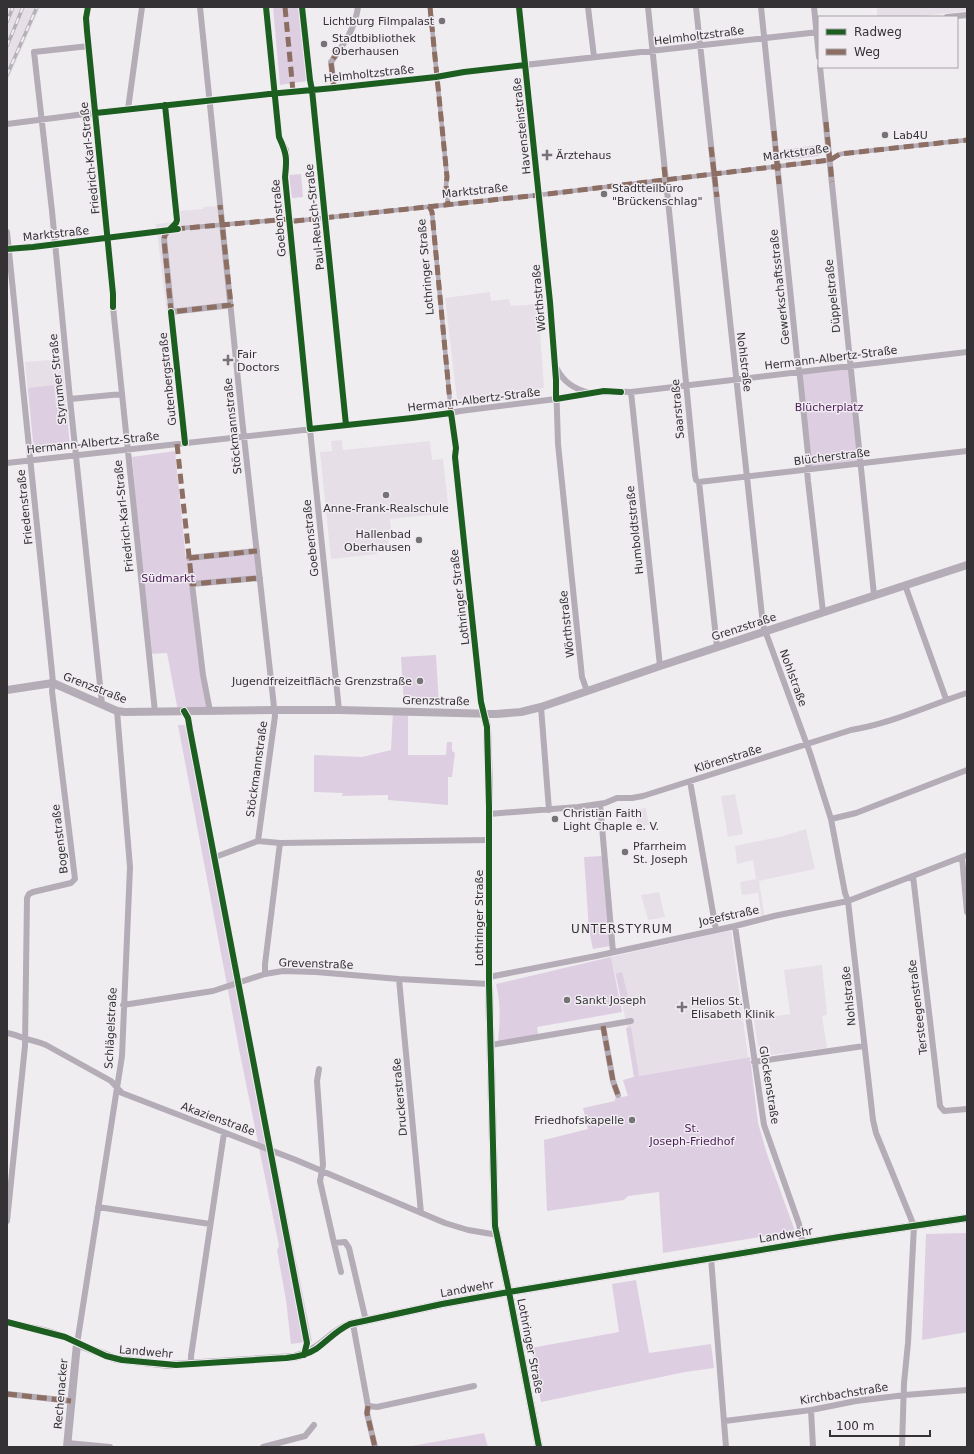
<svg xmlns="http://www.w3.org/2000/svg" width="974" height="1454" viewBox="0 0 974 1454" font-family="'DejaVu Sans',sans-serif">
  <rect width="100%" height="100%" fill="#f0edf1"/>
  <!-- built -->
  <path fill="#e6dfe7" d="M7 7H40L7 82Z
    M877 7H967V11L913 17H877Z
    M217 206 230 309 167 315 156 224 180 221 179 211 203 209V207Z
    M490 292 491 301 509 299 511 306 538 304 544 388 457 400 445 298Z
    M62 359 70 447 34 451 25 362Z
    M342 440 343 450 430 441 432 460 443 459 449 513 390 519 391 529 387 530 389 550 377 551V554L331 559 320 452 332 451 331 441Z
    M735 794 743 834 728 837 721 796Z
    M646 808 649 825 638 827 635 810Z
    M806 829 815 869 759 881 765 919H762L758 893 742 895 740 882 756 879 753 860 737 864 735 846 783 836Z
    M659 892 665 917 648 920 641 895Z
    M731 930 748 1057 639 1076 611 957Z
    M822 965 827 1015 822 1016 827 1048 771 1055 769 1045 758 1046 754 1019 790 1014 784 970Z"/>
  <!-- green -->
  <path fill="#ddcee1" d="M273 7H298L307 81 280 85Z
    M818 145 819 156 784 160 783 150Z
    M301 174 303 197 292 198 289 175Z
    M851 365 860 463 807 470 800 372Z
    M54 385 56 408 66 407 70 447 34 451 28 388Z
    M175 451 186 560 254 552 260 578 192 585 210 711H178L167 653 149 654 132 457Z
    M436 655 439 705H404L401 657Z
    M393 711H408V755H446L447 742H452V751L455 753 452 777H448V805L388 800V795L342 796 343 793 314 792V755L362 757 391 750Z
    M178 725H190L312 1341 291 1344 286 1300 277 1250 279 1246 240 1054Z
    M602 856 610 946 593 949 589 930 584 857Z
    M611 957 622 1012 537 1027 538 1034 498 1042C500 1021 501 1004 496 984Z
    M622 972 628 997 621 999 616 974Z
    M631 1027 639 1076 750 1057 758 1123 767 1154 795 1231 663 1253 659 1192 628 1196 624 1200 547 1211 544 1140 588 1129 583 1108 615 1101V1098L628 1096 623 1080 634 1077 626 1028Z
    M967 1233V1332L922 1340 926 1234Z
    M636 1280 649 1353 711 1344 714 1368 685 1372 541 1402 531 1348 619 1332 612 1284Z
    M484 1433 488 1447H406Z"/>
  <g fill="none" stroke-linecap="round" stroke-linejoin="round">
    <!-- pedestrian -->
    <path stroke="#b4acb6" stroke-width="4.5" d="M430 7 447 177 446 185 448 204
      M429 206 432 212 451 413
      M170 229 176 223V216
      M107 238 161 230 289 219 295 221 539 195 830 160 840 154 967 140"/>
    <!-- minor -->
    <path stroke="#b4acb6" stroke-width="6" d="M88 7 86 18 87 31 113 294V307L155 712
      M200 7 242 419 275 716 258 841 280 843 265 964V974
      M266 7 279 137 286 150 287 164 285 177 292 256 339 710
      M302 7 310 80 312 90 346 425
      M519 7 550 302 556 380 558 444 582 677 587 691
      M588 7 594 57
      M648 7 673 249 695 475 696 480 699 482 717 647
      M696 7 763 625 810 753 831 819 845 893 848 901 873 1120 876 1133 914 1226 908 1343 904 1383 902 1447
      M761 7 797 357 800 377 809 464 807 470 808 481 823 612
      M814 7 819 57
      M947 17 967 15
      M89 46 34 52 52 211 70 399 102 704
      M820 67 874 595
      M334 88 331 62C344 44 355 29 358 7
      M165 105 176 216
      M128 109 142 7
      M7 124 108 111 436 77 480 70 819 32
      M169 230 165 235 164 239 185 443
      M7 232 52 672 53 683 52 691 75 879 71 883 33 892 29 894 27 898 25 1046 7 1221
      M7 249 107 238
      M171 312 231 305
      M556 367C563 382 574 389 590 393
      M631 392 660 666
      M70 399 122 394
      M451 413 456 448 455 457 481 702 484 713
      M7 463 412 418 442 415 460 411 556 399 590 393 604 391 631 392 967 352
      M699 482 967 451
      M189 558 257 551
      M905 585 946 699
      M541 707 549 810
      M210 711 203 675 192 584 260 578
      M690 781 716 930
      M600 804 613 952
      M489 814 578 807 605 803 617 798H632L643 796 851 730C891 724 929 705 967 693
      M831 819 856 813 967 770
      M280 843 489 840
      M218 856 258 841
      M962 857 967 912
      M913 876 940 1106 944 1111 967 1109
      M735 926 764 1125 799 1224 803 1243
      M489 977 596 956 735 926 774 916 848 901 967 855
      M399 979 421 1213
      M123 1005 213 991 265 974 283 971 316 972 399 979 489 984
      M603 1026 613 1081 618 1095
      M7 1033C14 1034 20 1037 27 1039 33 1041 39 1042 46 1045L111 1081 122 1093 296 1160 445 1223 468 1230 498 1235
      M491 1045 631 1021
      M754 1062 864 1046
      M319 1069 317 1081 323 1165 320 1181 334 1243 345 1242 349 1248 366 1321
      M98 1207 210 1224
      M334 1243 341 1272
      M711 1258 726 1447
      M7 1322C28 1327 60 1331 77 1344L122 1056 130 867 117 711
      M353 1324 368 1406 367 1413 375 1447
      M191 1364V1356L224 1133
      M7 1394 71 1401
      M368 1406 377 1407 474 1386
      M811 1410 813 1447
      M725 1421 811 1410 856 1401 905 1395 967 1390
      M67 1443 110 1447
      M263 1447 305 1436 314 1425"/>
    <!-- tertiary -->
    <path stroke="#b4acb6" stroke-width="8" d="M7 690 53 683 117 711 125 712 274 710H339L496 714 521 712 541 707 660 666 967 565
      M484 713 487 727 489 784V984L495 1226 509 1292 539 1447
      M67 1447 77 1344 116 1359 169 1365 294 1357C320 1351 328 1333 350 1324L442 1304 509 1292 839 1237 967 1218"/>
    <defs>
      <path id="rail" d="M7 22 13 7
        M7 46 23 7
        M7 75 37 7"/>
    </defs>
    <!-- rail casing -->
    <use href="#rail" stroke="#b4b1b6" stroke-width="3.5"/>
    <!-- rail -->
    <use href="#rail" stroke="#f1ecf2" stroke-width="2" stroke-dasharray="6" stroke-linecap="butt"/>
    <!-- quiet -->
    <path stroke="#8d6e63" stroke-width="5" stroke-dasharray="10 5" stroke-linecap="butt" d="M285 7 293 91
      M430 7 447 177 446 185 448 204
      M334 88 331 62 341 47
      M826 122 832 182
      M774 131 779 184
      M711 147 717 197
      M664 167 667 194
      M429 206 432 212 451 413
      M175 229 289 219 295 221 539 195 830 160 840 154 967 140
      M169 230 165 235 164 239 171 312 231 305 220 205
      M177 444 192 584 260 578
      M189 558 257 551
      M603 1026 613 1081 618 1095
      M7 1394 71 1401
      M368 1406 367 1413 375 1447"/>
    <defs>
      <path id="cycleway" d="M88 7 86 18 87 31 113 294V307
        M266 7 279 137C287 154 287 159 285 177L310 429 412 418 451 413 456 448 455 457 481 702 487 727 489 807V984L495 1226 509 1292 539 1447
        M302 7 310 80 312 90 346 425
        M519 7 550 302 556 380V399L604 391 621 392
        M165 105 177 220 176 223 169 230
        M96 113 269 94 334 88 436 77 464 72 525 65
        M7 249 33 247 178 229
        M171 312 185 443
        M184 711 188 718 190 730 307 1343 304 1355
        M7 1322 65 1337 106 1356 122 1360 176 1365 286 1358C296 1357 307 1355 316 1349 327 1341 337 1330 350 1324L442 1304 509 1292 839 1237 967 1218"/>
    </defs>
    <!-- cycleway casing -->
    <use href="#cycleway" stroke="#f1ecf2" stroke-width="8"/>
    <!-- cycleway -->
    <use href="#cycleway" stroke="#1b5e20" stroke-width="6"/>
  </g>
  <!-- markers -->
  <g fill="#767377" stroke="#f1ecf2" stroke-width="1.5">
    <circle cx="442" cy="21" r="4"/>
    <circle cx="324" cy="44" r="4"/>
    <circle cx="885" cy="135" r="4"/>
    <path d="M545 149h4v4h4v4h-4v4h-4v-4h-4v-4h4z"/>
    <circle cx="604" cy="194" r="4"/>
    <path d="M226 354h4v4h4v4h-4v4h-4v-4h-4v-4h4z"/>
    <circle cx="386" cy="495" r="4"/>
    <circle cx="419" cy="540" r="4"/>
    <circle cx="420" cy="681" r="4"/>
    <circle cx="555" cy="819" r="4"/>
    <circle cx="625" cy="852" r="4"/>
    <circle cx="567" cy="1000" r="4"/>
    <path d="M680 1001h4v4h4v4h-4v4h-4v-4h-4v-4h4z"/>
    <circle cx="632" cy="1120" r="4"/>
  </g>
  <g text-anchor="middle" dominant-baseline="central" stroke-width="3" stroke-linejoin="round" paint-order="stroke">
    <!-- poi labels -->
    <g font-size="11" fill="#343235" stroke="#f1ecf2" text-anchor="start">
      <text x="434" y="21" text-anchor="end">Lichtburg Filmpalast</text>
      <text x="332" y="38">Stadtbibliothek<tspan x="332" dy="13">Oberhausen</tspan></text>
      <text x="893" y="135">Lab4U</text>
      <text x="556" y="155">Ärztehaus</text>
      <text x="612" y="188">Stadtteilbüro<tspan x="612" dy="13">"Brückenschlag"</tspan></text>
      <text x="237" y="354">Fair<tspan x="237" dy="13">Doctors</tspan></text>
      <text x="386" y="508" text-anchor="middle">Anne-Frank-Realschule</text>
      <text x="411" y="534" text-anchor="end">Hallenbad<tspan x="411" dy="13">Oberhausen</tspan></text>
      <text x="412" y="681" text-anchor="end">Jugendfreizeitfläche Grenzstraße</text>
      <text x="563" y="813">Christian Faith<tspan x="563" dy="13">Light Chaple e. V.</tspan></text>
      <text x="633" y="846">Pfarrheim<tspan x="633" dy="13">St. Joseph</tspan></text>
      <text x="575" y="1000">Sankt Joseph</text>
      <text x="691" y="1001">Helios St.<tspan x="691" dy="13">Elisabeth Klinik</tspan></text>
      <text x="624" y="1120" text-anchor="end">Friedhofskapelle</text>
    </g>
    <!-- street labels -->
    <g font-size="11" fill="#343235" stroke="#f1ecf2">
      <text transform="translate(699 36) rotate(-7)">Helmholtzstraße</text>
      <text transform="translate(369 74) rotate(-6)">Helmholtzstraße</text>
      <text transform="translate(522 126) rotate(-96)">Havensteinstraße</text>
      <text transform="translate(796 153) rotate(-8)">Marktstraße</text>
      <text transform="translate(90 158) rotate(-96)">Friedrich-Karl-Straße</text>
      <text transform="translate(475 191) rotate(-6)">Marktstraße</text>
      <text transform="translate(315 217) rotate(-96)">Paul-Reusch-Straße</text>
      <text transform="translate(279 218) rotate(-95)">Goebenstraße</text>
      <text transform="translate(56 234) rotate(-6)">Marktstraße</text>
      <text transform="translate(426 267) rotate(-95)">Lothringer Straße</text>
      <text transform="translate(780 287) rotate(-96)">Gewerkschaftsstraße</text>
      <text transform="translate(833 296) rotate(-96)">Düppelstraße</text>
      <text transform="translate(539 298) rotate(-95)">Wörthstraße</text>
      <text transform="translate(831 358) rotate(-7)">Hermann-Albertz-Straße</text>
      <text transform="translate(744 362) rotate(83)">Nohlstraße</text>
      <text transform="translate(58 379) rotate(-96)">Styrumer Straße</text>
      <text transform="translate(168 379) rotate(-96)">Gutenbergstraße</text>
      <text transform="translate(474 400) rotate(-7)">Hermann-Albertz-Straße</text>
      <text transform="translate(678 409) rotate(-95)">Saarstraße</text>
      <text transform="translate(233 426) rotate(-96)">Stöckmannstraße</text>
      <text transform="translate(93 443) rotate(-6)">Hermann-Albertz-Straße</text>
      <text transform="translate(832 457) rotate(-7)">Blücherstraße</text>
      <text transform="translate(25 507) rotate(-96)">Friedenstraße</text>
      <text transform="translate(124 516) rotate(-96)">Friedrich-Karl-Straße</text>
      <text transform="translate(635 530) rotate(-96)">Humboldtstraße</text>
      <text transform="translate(311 538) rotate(-96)">Goebenstraße</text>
      <text transform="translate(460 597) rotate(-97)">Lothringer Straße</text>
      <text transform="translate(567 624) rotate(-96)">Wörthstraße</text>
      <text transform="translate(744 627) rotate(-18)">Grenzstraße</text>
      <text transform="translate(793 678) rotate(70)">Nohlstraße</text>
      <text transform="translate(95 688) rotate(21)">Grenzstraße</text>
      <text transform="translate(436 701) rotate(1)">Grenzstraße</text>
      <text transform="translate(728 759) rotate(-17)">Klörenstraße</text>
      <text transform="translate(257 769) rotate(-82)">Stöckmannstraße</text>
      <text transform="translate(60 839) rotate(-97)">Bogenstraße</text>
      <text transform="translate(729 916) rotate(-12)">Josefstraße</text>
      <text transform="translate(479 918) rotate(-90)">Lothringer Straße</text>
      <text transform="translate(316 964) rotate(2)">Grevenstraße</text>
      <text transform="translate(849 996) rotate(-96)">Nohlstraße</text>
      <text transform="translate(918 1007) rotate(-97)">Tersteegenstraße</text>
      <text transform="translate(111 1028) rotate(-87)">Schlägelstraße</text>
      <text transform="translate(769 1085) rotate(81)">Glockenstraße</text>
      <text transform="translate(400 1097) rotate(-95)">Druckerstraße</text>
      <text transform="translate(218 1119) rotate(20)">Akazienstraße</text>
      <text transform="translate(786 1235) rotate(-9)">Landwehr</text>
      <text transform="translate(467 1289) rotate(-10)">Landwehr</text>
      <text transform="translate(530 1346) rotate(79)">Lothringer Straße</text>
      <text transform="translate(146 1352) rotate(5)">Landwehr</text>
      <text transform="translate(61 1394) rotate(-85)">Rechenacker</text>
      <text transform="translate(844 1394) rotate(-9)">Kirchbachstraße</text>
    </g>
    <!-- park labels -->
    <g font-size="11" fill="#4b1d57" stroke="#f1ecf2">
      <text x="829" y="407">Blücherplatz</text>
      <text x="168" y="578">Südmarkt</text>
      <text x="692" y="1128">St.<tspan x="692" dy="13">Joseph-Friedhof</tspan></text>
    </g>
    <!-- neighbourhood labels -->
    <g font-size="12" letter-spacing="1" fill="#343235" stroke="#f1ecf2">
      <text x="622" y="929">UNTERSTYRUM</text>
    </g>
  </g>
  <!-- border -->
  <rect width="974" height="1454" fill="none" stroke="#343235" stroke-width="16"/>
  <!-- legend -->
  <rect x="818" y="16" width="140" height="52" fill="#f1ecf2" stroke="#a5a2a6"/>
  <rect x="826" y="29" width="20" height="6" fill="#1b5e20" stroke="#a5a2a6"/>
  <text x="854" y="36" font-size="12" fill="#343235">Radweg</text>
  <rect x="826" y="49" width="20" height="6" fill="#8d6e63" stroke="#a5a2a6"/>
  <text x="854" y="56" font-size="12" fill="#343235">Weg</text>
  <!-- scale -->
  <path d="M830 1430v6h100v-6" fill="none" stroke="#343235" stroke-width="2"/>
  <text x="836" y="1430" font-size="12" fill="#343235" stroke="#f1ecf2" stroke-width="3" paint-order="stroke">100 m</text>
</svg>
